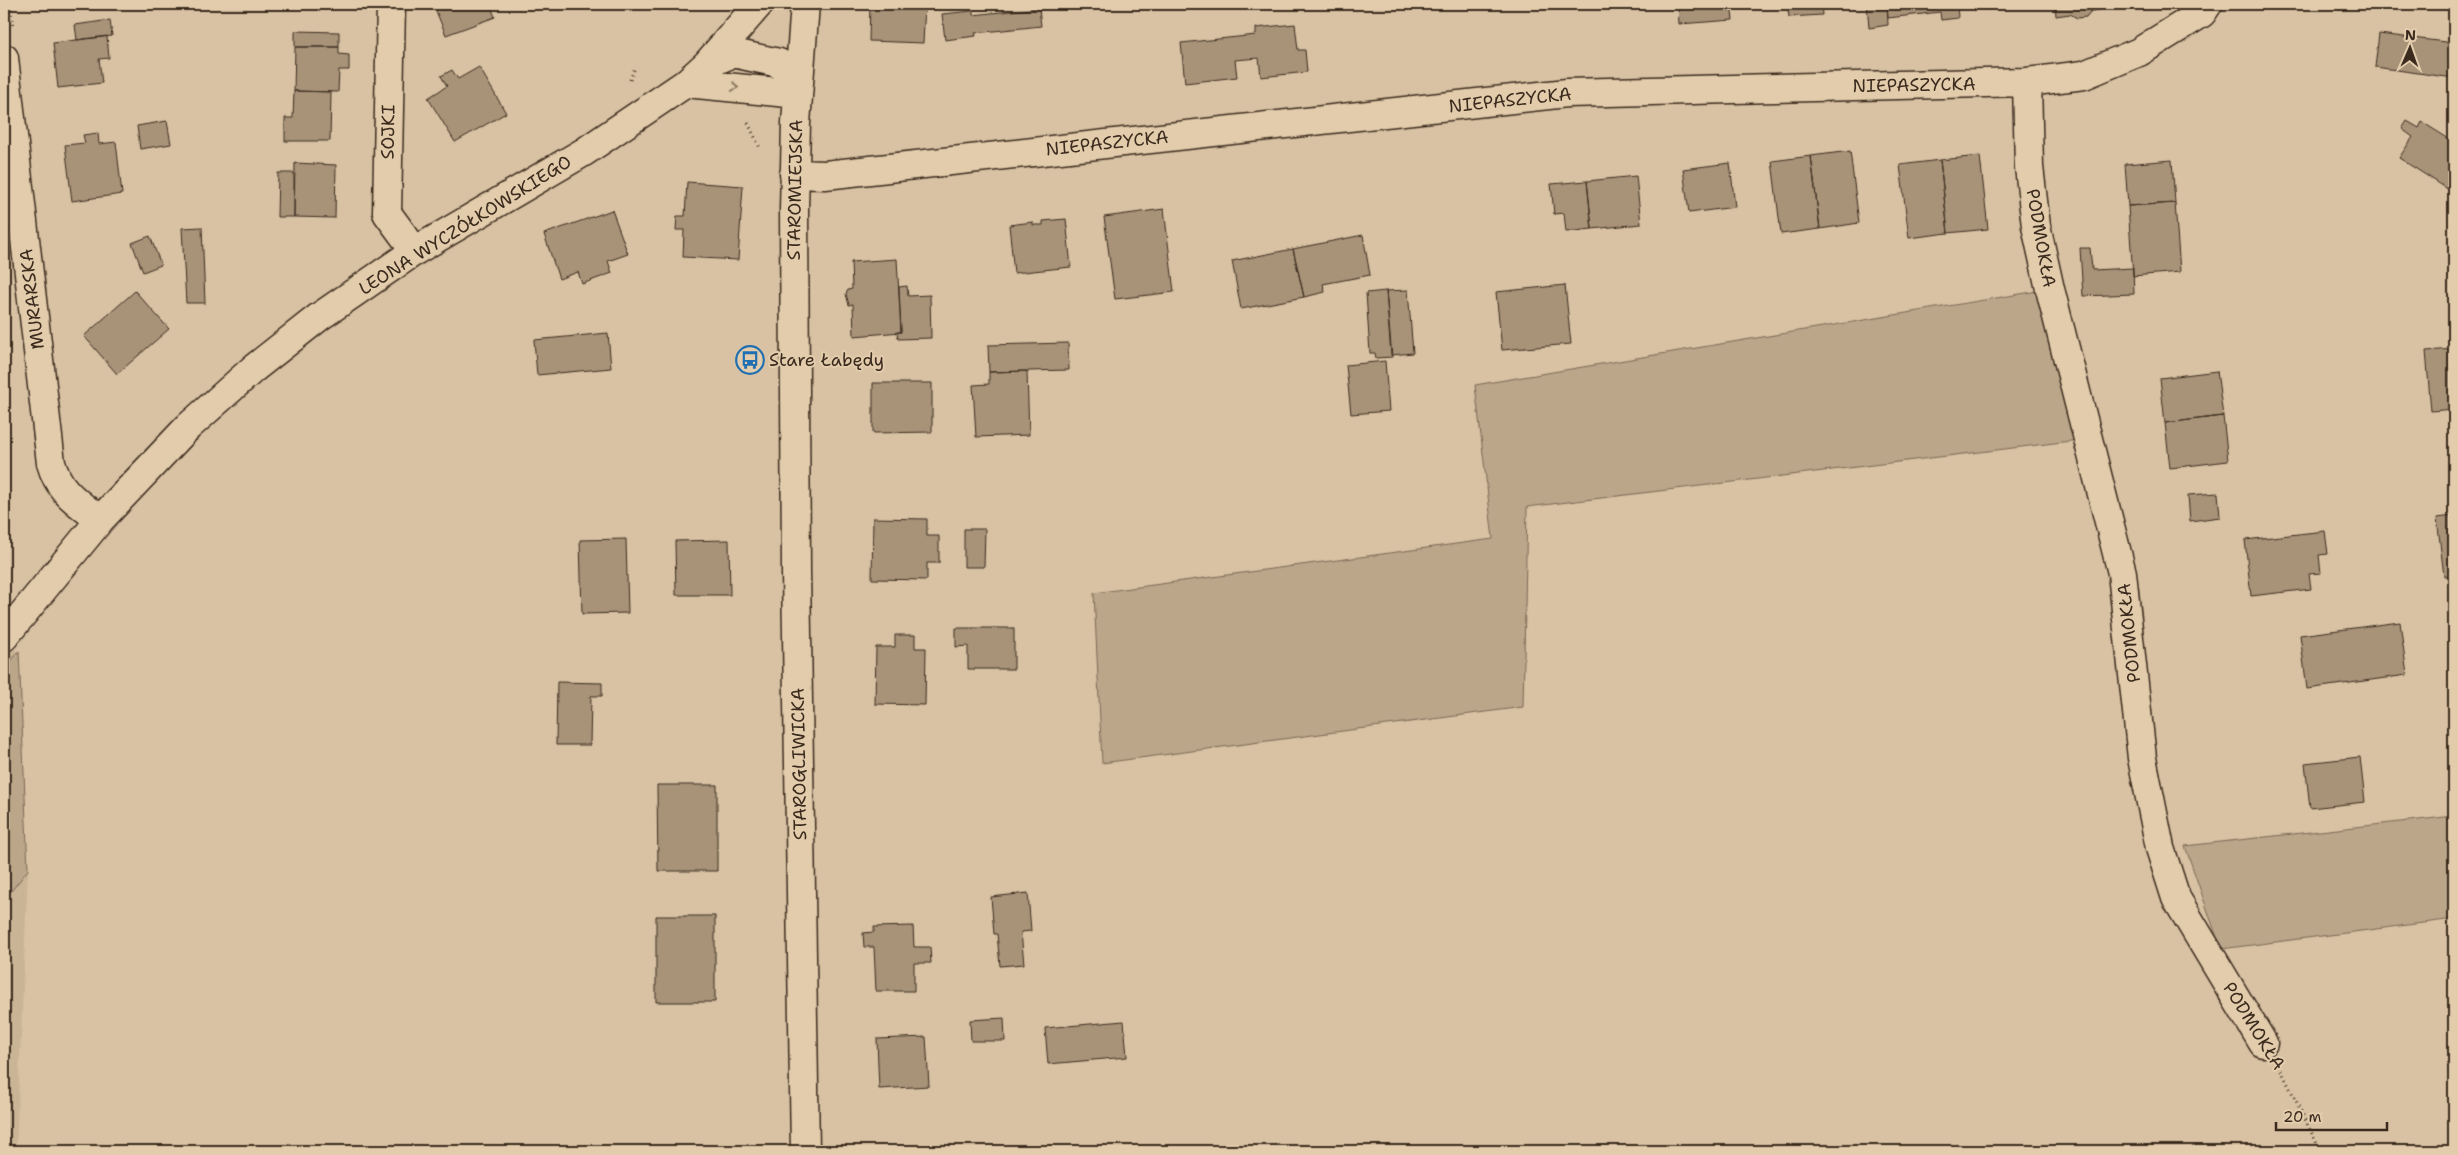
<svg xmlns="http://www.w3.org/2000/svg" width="2458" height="1155" viewBox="0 0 2458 1155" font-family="'Shantell Sans',sans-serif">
  <rect width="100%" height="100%" fill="#d8c2a3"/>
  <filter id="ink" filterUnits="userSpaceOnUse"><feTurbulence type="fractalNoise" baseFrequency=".02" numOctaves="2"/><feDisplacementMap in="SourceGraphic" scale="10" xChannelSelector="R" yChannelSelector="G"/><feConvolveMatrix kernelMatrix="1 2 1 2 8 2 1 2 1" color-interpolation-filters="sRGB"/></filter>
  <g filter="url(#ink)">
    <!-- built -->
    <path fill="#cab496" d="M4 647 19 651 28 870 16 1151H4Z"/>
    <!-- green -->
    <path fill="#bba68a" stroke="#7b6854" d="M2050 289 2087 439 1527 507 1523 707 1102 763 1094 593 1493 539 1475 385Z
      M19 651 28 870 4 900V670Z
      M2454 816V919L2221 949 2185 846Z"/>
    <!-- building -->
    <path fill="#a89379" stroke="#3b2a1e" d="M433 4H490L495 17 446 35Z
      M870 4H925L923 43 869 41Z
      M1678 4H1731L1733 20 1679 24Z
      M1787 4H1821L1822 15 1789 17Z
      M1867 4H1887L1888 25 1869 28Z
      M1887 4H1957L1958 18 1941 20 1940 12 1888 18Z
      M2055 4H2113L2114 8 2091 11 2086 17 2077 18 2070 14 2056 16Z
      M2317 4H2343L2341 10Z
      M1039 8 1041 26 975 33 976 36 945 40 942 14 973 11V15Z
      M110 20 112 36 77 40 75 25Z
      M1295 24 1298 50H1305L1307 72 1261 77 1259 58 1235 60 1237 77 1185 83 1181 43 1256 35V28Z
      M295 31 339 32V47H295Z
      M2379 34 2454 43V78L2375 67Z
      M107 36 109 58 99 59 102 83 58 88 53 43Z
      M295 47H339V54L349 55V70H339L338 92 294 91Z
      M479 67 506 113 455 142 428 98 447 86 441 76 452 70 458 79Z
      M294 91 331 92 330 141H285V118H293Z
      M167 121 171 144 140 149 137 126Z
      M2407 121 2419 128 2422 122 2454 142V193L2399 158 2413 137 2402 129Z
      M98 133 99 144 116 142 122 194 72 201 65 145 85 143 83 135Z
      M1850 151 1859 223 1820 229 1811 156Z
      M1811 156 1820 229 1781 234 1772 161Z
      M1980 156 1988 229 1948 233 1940 160Z
      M1940 160 1948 233 1909 238 1900 165Z
      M2172 160 2175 203 2128 206 2125 164Z
      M295 163 336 165 335 218 294 217Z
      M1730 163 1735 207 1689 213 1683 169Z
      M278 173H294V217H277Z
      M1636 176 1641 224 1592 229 1587 181Z
      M1587 181 1592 229 1566 232 1564 213 1554 214 1551 184Z
      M687 182 743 186 738 260 683 257 684 230H676L677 216H685Z
      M2175 203 2180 272 2133 276 2128 206Z
      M1164 209 1174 292 1115 299 1104 217Z
      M612 210 628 254 608 261 612 273 582 284 578 272 559 279 544 234Z
      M1066 219 1071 267 1014 273 1009 225 1033 222V225H1043V221Z
      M202 227 205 303H186L182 228Z
      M1363 235 1370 275 1323 284 1325 292 1304 297 1293 249Z
      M150 236 161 265 143 272 132 243Z
      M2080 248H2090L2092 270 2133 268 2134 294 2083 296Z
      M1293 249 1304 297 1241 309 1232 261Z
      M897 259 901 332 854 336 853 304 849 305 846 294 848 290 852 289 851 262Z
      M1565 285 1571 344 1502 350 1496 292Z
      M907 286 908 296 930 295 931 338 898 339 897 332H901L899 287Z
      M1408 290 1413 353 1391 355 1386 291Z
      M135 291 169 329 117 374 84 336Z
      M1386 291 1392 357 1376 358 1375 353H1370L1366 293Z
      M608 333 611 368 537 375 534 340Z
      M1068 343 1069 370 989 372 988 345Z
      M2454 349V409L2431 411 2426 351Z
      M1385 361 1389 411 1351 414 1346 365Z
      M1027 371 1029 435 976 437 973 385 989 384V372Z
      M2217 371 2223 416 2165 423 2160 378Z
      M873 383H932V432L873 433Z
      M2223 416 2228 461 2170 468 2165 423Z
      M2218 493 2220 517 2190 521 2188 495Z
      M2454 516V575L2444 576 2437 518Z
      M873 518 927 519V536H939V563H927V580L872 579Z
      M964 529H985L984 567H964Z
      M2325 531 2328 554 2319 555 2321 573 2309 574 2311 589 2251 596 2245 540Z
      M626 539 628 613 582 614 580 540Z
      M729 540 730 595H676L675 541Z
      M2400 622 2407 675 2307 689 2300 635Z
      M956 628H1014V669H968V646L956 647Z
      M895 635H915V648H926L925 705 875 704 876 647H895Z
      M557 682 602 683V696H591L590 745H556Z
      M2360 757 2365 802 2310 808 2305 763Z
      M657 785H717V871H658Z
      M1028 893 1031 931 1021 932 1024 964 1000 966 997 934H994L991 897Z
      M656 916H715V1002H656Z
      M913 926 914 947H930L931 963H914V991H876L874 947H864L863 933 874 932V927Z
      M1004 1018 1005 1041H971L970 1020Z
      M1124 1021 1127 1057 1048 1064 1045 1028Z
      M926 1037 929 1086 879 1089 877 1039Z"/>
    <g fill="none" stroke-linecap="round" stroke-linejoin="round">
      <defs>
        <path id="minor" d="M391 4 387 213 415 251
          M4 58 51 463C59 492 77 502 100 520
          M707 64 733 53 779 63 799 84
          M2027 82 2029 167 2036 226 2050 289 2122 573 2142 758 2160 848 2176 898 2263 1043
          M686 83 798 94
          M794 174 825 175 1567 93 2027 82 2084 75 2139 52 2202 13 2208 4
          M4 637 100 520 188 427 253 369 319 317 415 251 584 152 686 83 707 64 759 4
          M805 1151 796 571 794 210 796 123 805 4"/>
      </defs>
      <!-- minor casing -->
      <use href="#minor" stroke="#3b2a1e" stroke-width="31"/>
      <!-- path -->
      <path stroke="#3b2a1e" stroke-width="3" stroke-dasharray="1 4" stroke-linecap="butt" d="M10 4 13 27
        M630 80 635 67
        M748 123 760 148
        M2281 1070 2316 1142 2319 1151"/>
      <!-- minor -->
      <use href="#minor" stroke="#e2ccab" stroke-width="28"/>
    </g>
    <!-- one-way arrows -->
    <defs><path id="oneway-chevron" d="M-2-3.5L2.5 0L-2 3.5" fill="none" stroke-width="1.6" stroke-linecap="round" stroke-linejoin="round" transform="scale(1.25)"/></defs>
    <use stroke="#8e7b64" href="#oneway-chevron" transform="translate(735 87) rotate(8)"/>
  </g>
  <!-- icons -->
  <defs>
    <symbol id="bus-ring" viewBox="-11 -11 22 22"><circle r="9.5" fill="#e2ccab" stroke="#1f6fb2" stroke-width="1.5"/><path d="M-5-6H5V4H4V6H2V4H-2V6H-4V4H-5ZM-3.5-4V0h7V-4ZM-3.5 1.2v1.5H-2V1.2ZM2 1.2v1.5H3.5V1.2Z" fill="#1f6fb2"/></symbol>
  </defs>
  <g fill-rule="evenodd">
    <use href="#bus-ring" x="734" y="344" width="32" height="32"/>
  </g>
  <g text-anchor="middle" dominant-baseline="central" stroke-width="4" stroke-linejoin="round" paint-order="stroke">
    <!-- street labels -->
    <g font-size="18" fill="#3b2a1e" stroke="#e2ccab">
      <text transform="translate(1914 85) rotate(-1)">NIEPASZYCKA</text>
      <text transform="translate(1510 100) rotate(-6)">NIEPASZYCKA</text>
      <text transform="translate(388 132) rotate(-89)">SOJKI</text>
      <text transform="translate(1107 143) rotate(-6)">NIEPASZYCKA</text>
      <text transform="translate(795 190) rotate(-89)">STAROMIEJSKA</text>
      <text transform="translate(465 225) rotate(-32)">LEONA WYCZÓŁKOWSKIEGO</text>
      <text transform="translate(2041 238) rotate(80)">PODMOKŁA</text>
      <text transform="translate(32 299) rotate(-97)">MURARSKA</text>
      <text transform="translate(2129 633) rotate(-96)">PODMOKŁA</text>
      <text transform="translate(799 764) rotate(-91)">STAROGLIWICKA</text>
      <text transform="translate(2254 1026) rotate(58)">PODMOKŁA</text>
    </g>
    <!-- poi labels -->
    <g font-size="18" fill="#3b2a1e" stroke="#e2ccab" text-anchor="start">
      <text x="769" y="360">Stare Łabędy</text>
    </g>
  </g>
  <!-- margin -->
  <rect width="2458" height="1155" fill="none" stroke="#e2ccab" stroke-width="20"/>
  <rect x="10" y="10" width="2438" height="1135" fill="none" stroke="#3b2a1e" stroke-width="2" filter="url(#ink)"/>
  <!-- north arrow -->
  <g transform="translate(2410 48) rotate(2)" stroke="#e2ccab" stroke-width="4" paint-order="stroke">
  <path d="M0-4L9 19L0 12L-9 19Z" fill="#3b2a1e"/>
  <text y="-8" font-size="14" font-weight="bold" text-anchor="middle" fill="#3b2a1e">N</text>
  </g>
  <!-- scale -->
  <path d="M2276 1122v8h111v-8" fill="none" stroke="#3b2a1e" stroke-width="2.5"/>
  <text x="2283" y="1122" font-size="15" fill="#3b2a1e" stroke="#e2ccab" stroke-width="4" paint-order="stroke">20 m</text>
</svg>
